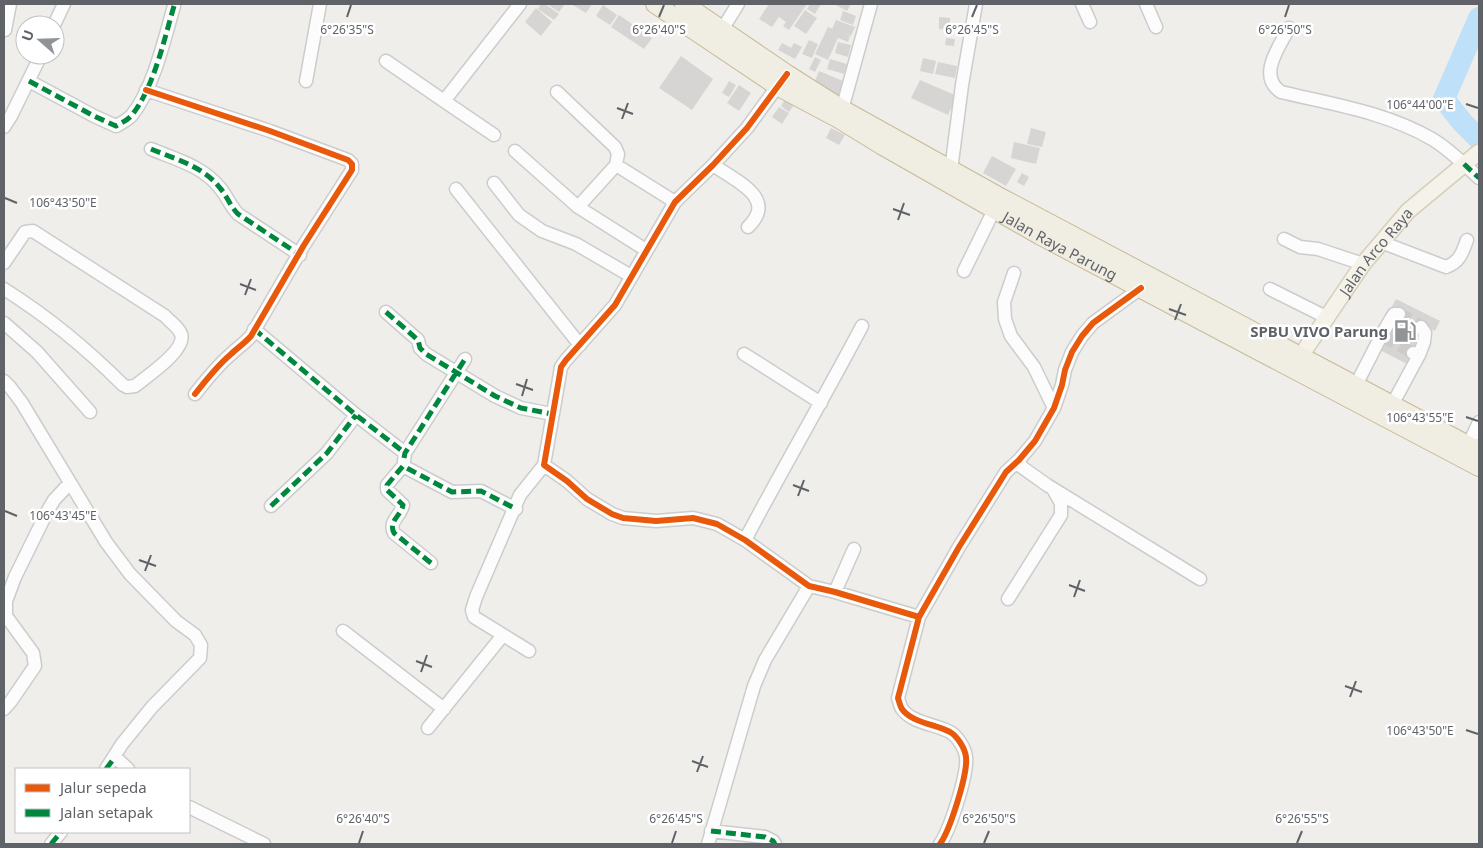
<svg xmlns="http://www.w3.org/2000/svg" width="1483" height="848" viewBox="0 0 1483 848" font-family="'Noto Sans',sans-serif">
  <rect width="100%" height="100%" fill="#efeeea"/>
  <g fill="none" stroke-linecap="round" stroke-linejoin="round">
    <!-- river -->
    <path stroke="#bfe0f9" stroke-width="22" d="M1479 18 1444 99 1462 122 1479 139"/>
  </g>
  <!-- building -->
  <path fill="#d6d5d3" d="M541 4H545L559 14 554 20 538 9Z
    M547 4H565L559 12Z
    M574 4H592L586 13 573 5Z
    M769 4H807L789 30 783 26 786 22 779 17 772 27 759 19Z
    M810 4H821L815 14 807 9Z
    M834 4H851L847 11Z
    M603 5 617 15 610 25 596 16Z
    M536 8 552 22 541 36 525 22Z
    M805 10 817 18 806 34 794 26Z
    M843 11 856 16 853 25 840 20Z
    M619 15 652 38 644 49 611 27Z
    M939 17 950 18V30L939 29Z
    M836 20 855 27 851 36 832 29Z
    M828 27 850 36 848 42 838 38 828 60 815 54Z
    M946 38 955 39 954 46 945 45Z
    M809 40 818 44 812 58 802 54Z
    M838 42 851 45 848 57 835 53Z
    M782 43 791 48 794 43 802 47 795 59 778 50Z
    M681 56 713 79 692 110 659 88Z
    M815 57 821 60 815 72 809 69Z
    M923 58 936 61 933 74 920 71Z
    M830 59 847 64 844 74 827 69Z
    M938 62 957 66 955 78 935 74Z
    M819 71 843 81 838 100 813 85Z
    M920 80 957 96 948 115 911 98Z
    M729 81 736 85 729 97 722 93Z
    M739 85 751 93 739 111 727 103Z
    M787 96 796 102 789 112 781 106Z
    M779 107 789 113 782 124 772 117Z
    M831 128 845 135 839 145 826 138Z
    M1031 128 1046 132 1042 147 1027 144Z
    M1014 142 1040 148 1036 164 1011 158Z
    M992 156 1016 169 1006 186 983 173Z
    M1022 173 1029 177 1024 186 1017 182Z
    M1396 299 1440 321 1435 331 1423 325 1424 331 1407 364 1378 349 1395 316 1408 323 1410 320 1390 310Z"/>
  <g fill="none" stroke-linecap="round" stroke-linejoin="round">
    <!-- minor-tunnel -->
    <path stroke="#cbcbca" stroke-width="12" stroke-dasharray="12 6" stroke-linecap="butt" d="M1399 314 1412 320 1421 327
      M1384 337 1413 353"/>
    <defs>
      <path id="minor" d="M1082 4 1090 22
        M1146 4 1156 27
        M54 25 64 4
        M1289 28C1279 47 1257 76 1281 92 1331 104 1386 112 1432 139 1449 149 1465 165 1479 178
        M5 30 10 4
        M718 36 738 4
        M386 61 444 101
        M782 80 747 128 713 165 675 202 615 305 566 360 561 367 559 379 544 465 567 481 587 499 612 514 623 518 656 521 693 518 717 524 745 540 809 586 835 592 919 617
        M29 81 94 116 116 126C121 123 128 120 132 115 154 87 164 40 174 6
        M306 81 320 4
        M146 90 270 131 348 160 352 164V170L304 245 251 336C244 344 237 348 230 355 217 366 206 380 195 394
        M557 92 615 147 618 154 616 165 578 207
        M840 117 871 4
        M4 127 11 116 41 55
        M494 135 444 101 520 4
        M151 149C175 159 203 166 220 188 227 196 230 206 238 214L300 255
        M515 151 578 207 646 250
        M616 165 675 202
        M713 165C736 181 778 198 748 227
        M951 170 962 85 976 4
        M494 183 519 215 542 231 576 244 631 276
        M456 189 580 345
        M1284 239 1300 247 1318 249 1363 264
        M1381 242 1446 267C1460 262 1462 253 1467 240
        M4 263 25 232 33 231 165 316C170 322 178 326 181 334 187 350 147 376 135 386L127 387 123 385C87 349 47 316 4 289
        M964 271 994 210
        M1014 273 1004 302 1005 319 1011 336 1034 367 1054 408
        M1270 289 1328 318
        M386 312 418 340 420 348 426 354 495 396 521 408 552 414
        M4 323 37 352 90 412
        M254 329 356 415 405 453
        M1381 336 1392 317 1394 314H1399
        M744 354 821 403
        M1419 355 1424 342 1425 333 1421 327
        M4 381 10 387 22 403 106 542 130 574 176 621 195 635 201 645 200 658 152 707 122 744 106 769
        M1356 385 1381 336 1384 337
        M1392 405 1419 355 1413 353
        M1468 446 1479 422
        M404 461 405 453 465 359
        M1016 463 1047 485 1200 579
        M271 506 327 453 356 415
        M745 540C783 468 824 398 862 326
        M431 563 394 533C388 521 401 516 403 505L387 490V485L403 466 452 492 481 491 516 509
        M835 592 854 549
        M1008 599 1061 515V503L1053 489
        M343 631 444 709
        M529 651 474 617 472 610 476 597 520 495 544 465
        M4 709 11 701 35 666 33 653 6 616V601L15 577 47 512 54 500 69 484
        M428 728 503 635
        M115 757 128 769
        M189 807 264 844
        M711 831 765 837 773 841 775 844
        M51 844 61 832
        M708 844 754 686 765 660 809 586
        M940 844C950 830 968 774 966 757 965 748 957 736 950 732 935 724 912 723 902 709 900 706 899 701 898 698L919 617 959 547 1006 472 1019 460 1035 441 1054 408 1062 385 1065 370 1072 352 1082 336 1093 323 1141 288"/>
      <g id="major">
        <path id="s1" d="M1300 357 1363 264 1408 211 1479 152"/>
      </g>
      <g id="highway">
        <path id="s2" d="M655 4 777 86 839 119 883 146 1041 236 1479 467"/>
        <path d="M684 4 787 74 842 109 1000 197 1479 451"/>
      </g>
    </defs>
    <!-- minor casing -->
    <use href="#minor" stroke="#cbcccc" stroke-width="15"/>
    <!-- major casing -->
    <use href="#major" stroke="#d7ceb8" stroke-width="18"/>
    <!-- highway casing -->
    <use href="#highway" stroke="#c8b996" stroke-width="20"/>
    <!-- minor -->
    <use href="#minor" stroke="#fdfcfc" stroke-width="12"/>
    <!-- major -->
    <use href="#major" stroke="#f4f2e9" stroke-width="15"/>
    <!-- highway -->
    <use href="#highway" stroke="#f0ede3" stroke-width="18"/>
    <!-- quiet -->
    <path stroke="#00873e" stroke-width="5" stroke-dasharray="10 5" stroke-linecap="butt" d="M29 81 94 116 116 126C121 123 128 120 132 115 154 87 164 40 174 6
      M151 149C175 159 203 166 220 188 227 196 230 206 238 214L300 255
      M1464 164 1479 178
      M386 312 418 340 420 348 426 354 495 396 521 408 552 414
      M254 329 356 415 405 453
      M404 458 405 453 465 359
      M271 506 327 453 356 415
      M431 563 394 533C388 521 401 516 403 505L387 490V485L403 466 452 492 481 491 516 509
      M106 769 115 757
      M711 831 765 837 773 841 775 844
      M51 844 61 832"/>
    <defs>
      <path id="cycleway" d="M787 74 747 128 713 165 675 202 615 305 566 360 561 367 559 379 544 465 567 481 587 499 612 514 623 518 656 521 693 518 717 524 745 540 809 586 835 592 919 617
        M146 90 270 131 348 160 352 164V170L304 245 251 336C244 344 237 348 230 355 217 366 206 380 195 394
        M940 844C950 830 968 774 966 757 965 748 957 736 950 732 935 724 912 723 902 709 900 706 899 701 898 698L919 617 959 547 1006 472 1019 460 1035 441 1054 408 1062 385 1065 370 1072 352 1082 336 1093 323 1141 288"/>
    </defs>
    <!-- cycleway casing -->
    <use href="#cycleway" stroke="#fff" stroke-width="9"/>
    <!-- cycleway -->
    <use href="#cycleway" stroke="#e8590c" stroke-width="6"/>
  </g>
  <!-- ticks -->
  <path fill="none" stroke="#5f6368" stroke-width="2" d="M347 17 351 5M659 17 664 5M972 17 977 5M1285 17 1289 5M1466 104 1478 108M617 108 633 114M622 119 628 103M5 198 17 203M893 209 910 215M898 220 904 203M240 284 256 290M245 295 251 279M1169 309 1186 315M1175 320 1181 304M516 384 533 390M522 396 527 379M1466 417 1478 421M793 485 809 491M798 496 804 480M5 511 17 516M139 560 156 566M145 571 151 555M1069 585 1085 591M1074 597 1080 580M416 661 432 667M421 672 427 655M1345 686 1362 692M1350 697 1356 681M1466 730 1478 734M692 761 708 767M697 772 703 756M359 843 363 831M672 843 676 831M984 843 989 831M1297 843 1302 831"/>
  <!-- icons -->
  <defs>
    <symbol id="fuel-bare" viewBox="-9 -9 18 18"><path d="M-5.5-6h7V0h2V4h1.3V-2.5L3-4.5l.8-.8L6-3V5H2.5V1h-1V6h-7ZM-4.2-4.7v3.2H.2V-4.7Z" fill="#919496" stroke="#fff" stroke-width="2.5" paint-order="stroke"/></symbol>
  </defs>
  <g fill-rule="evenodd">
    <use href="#fuel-bare" x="1389" y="315" width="32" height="32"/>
  </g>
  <g text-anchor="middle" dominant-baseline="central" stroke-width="5" stroke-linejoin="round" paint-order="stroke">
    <!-- street labels -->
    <g font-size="15" fill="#5f6368" stroke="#fff">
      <text stroke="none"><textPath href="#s2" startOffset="472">Jalan Raya Parung</textPath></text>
      <text stroke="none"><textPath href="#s1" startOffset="130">Jalan Arco Raya</textPath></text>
    </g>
    <!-- poi labels -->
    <g font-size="15" font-weight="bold" fill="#5f6368" stroke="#fff" text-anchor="end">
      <text x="1388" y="331">SPBU VIVO Parung</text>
    </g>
  </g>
  <g font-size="12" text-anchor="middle" fill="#5f6368" stroke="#fff" stroke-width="5" stroke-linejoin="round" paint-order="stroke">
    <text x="347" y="34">6°26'35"S</text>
    <text x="972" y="34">6°26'45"S</text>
    <text x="1285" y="34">6°26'50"S</text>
    <text x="659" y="34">6°26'40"S</text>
    <text x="1420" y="109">106°44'00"E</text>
    <text x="63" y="207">106°43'50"E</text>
    <text x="1420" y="422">106°43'55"E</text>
    <text x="63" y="520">106°43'45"E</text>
    <text x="1420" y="735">106°43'50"E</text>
    <text x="363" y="823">6°26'40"S</text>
    <text x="676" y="823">6°26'45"S</text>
    <text x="989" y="823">6°26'50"S</text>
    <text x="1302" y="823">6°26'55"S</text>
  </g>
  <!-- border -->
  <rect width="1483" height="848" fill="none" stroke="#5f6368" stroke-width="10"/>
  <!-- legend -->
  <rect x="15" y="768" width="175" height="65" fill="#ffffff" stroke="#bfc1c3"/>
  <rect x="25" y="784" width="25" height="8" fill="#e8590c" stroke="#bfc1c3"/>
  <text x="60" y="793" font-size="15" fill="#5f6368">Jalur sepeda</text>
  <rect x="25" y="809" width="25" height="8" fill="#00873e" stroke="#bfc1c3"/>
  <text x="60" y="818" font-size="15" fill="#5f6368">Jalan setapak</text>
  <!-- north arrow -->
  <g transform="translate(40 40) rotate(290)"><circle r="24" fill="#ffffff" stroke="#bfc1c3"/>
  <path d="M0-4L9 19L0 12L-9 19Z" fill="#919496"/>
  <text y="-8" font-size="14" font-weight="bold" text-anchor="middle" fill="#5f6368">U</text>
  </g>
</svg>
